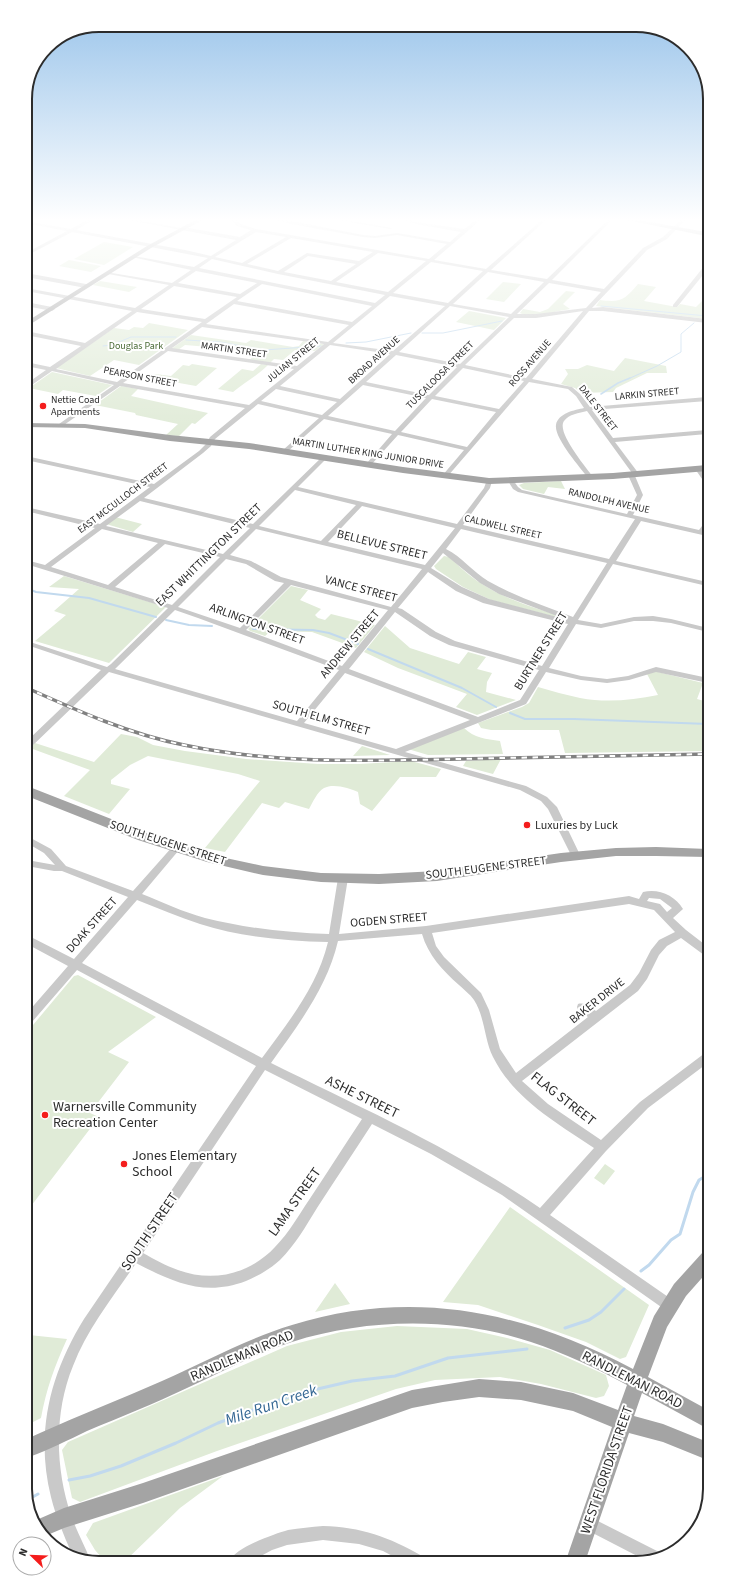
<svg xmlns="http://www.w3.org/2000/svg" width="735" height="1588" viewBox="0 0 735 1588" font-family="'Source Sans 3',sans-serif">
  <rect width="100%" height="100%" fill="#fff"/>
  <!-- green -->
  <path fill="#e0ebd7" d="M104 242 133 247 104 265 74 259Z
    M69 260 101 266 91 272 59 266Z
    M100 281 137 287 129 292 93 285Z
    M503 282 521 284 504 302 486 299Z
    M638 284 656 287 644 301 677 307 680 304 696 307 707 296V319L596 306 600 300C622 303 625 299 638 284Z
    M566 291 575 292 563 304 570 309C557 311 530 319 520 313L523 309 540 312 548 309Z
    M469 311 506 318 494 330 456 322Z
    M149 323 188 330 139 365 114 360 90 376 56 368 114 328 129 330 134 327 143 328Z
    M191 335 246 343 251 340 293 347 299 346 303 341 324 344 315 351 295 350 283 360 274 359 270 363 250 360 257 351 224 346 221 348 185 345 178 350 171 349Z
    M625 358 666 366 667 373H647L616 388 613 392 581 393 575 388 561 384 568 374 565 369H578L587 365 614 371Z
    M192 364 217 368 196 386 151 378 155 374 171 376 183 365 189 366Z
    M261 364 268 365C257 376 245 382 233 392L218 389 242 369 253 371Z
    M52 372 112 385 96 396 63 390 58 394 29 388Z
    M121 386 138 389 131 396 208 413 195 424 192 423 179 436 166 435 178 424 136 415 135 413 95 405Z
    M561 481 565 489 548 487 544 494 523 489 519 485 524 483Z
    M115 517 142 524 133 532 106 524Z
    M444 556 449 557C459 566 470 577 482 584 508 601 540 609 569 619L568 620 491 600 463 587 436 569 434 566Z
    M64 576 166 607 109 663 35 641 66 615 54 611 79 589 49 587Z
    M291 586 308 590 300 600 321 609 315 615 318 618 325 620 331 614 375 625 356 648 312 632 271 631 265 636 250 631 248 629Z
    M385 626 410 648 459 664 468 652 486 657 477 669 492 673 487 682 486 692 516 700 477 715 456 707 467 694 398 668 364 652Z
    M652 672H658L703 683 697 699 708 702V751L565 753 559 730H491L481 728 478 723 522 707 529 703 538 687C552 691 566 695 580 698 607 703 632 700 658 695L647 674Z
    M464 728C474 738 486 739 500 741L503 754 428 755 408 749Z
    M121 734 137 737 153 745 185 751 246 759 318 764H360L411 761 441 769 436 777H400L372 811 360 804 358 792C350 788 333 783 324 788 317 792 313 802 309 809L285 802 279 808 262 803 225 852 205 848 260 781 238 774 148 756 130 765 111 780V784L130 789 109 814 64 796 90 770 30 748 35 743 94 762Z
    M362 746 390 755 353 756Z
    M501 759 493 774 463 766 466 761Z
    M78 975 156 1017 108 1052 129 1062 90 1113 99 1117 28 1210V1031L74 976Z
    M605 1164 615 1171 604 1185 594 1178Z
    M510 1207 649 1305 626 1357 620 1359 586 1342 538 1325 478 1305 443 1302Z
    M335 1283 350 1304 315 1312Z
    M397 1326 467 1329 507 1338 550 1350 606 1375 609 1386 604 1396 596 1398 541 1384 500 1377 435 1380 396 1389 217 1451 80 1502 72 1498 62 1450 68 1442 287 1346 341 1332Z
    M29 1335 67 1339C55 1365 46 1390 41 1418L29 1424Z
    M223 1476 180 1508 123 1563H106L95 1550 86 1535 93 1523Z"/>
  <g fill="none" stroke-linecap="round" stroke-linejoin="round">
    <!-- stream-far3 -->
    <path stroke="#c1d9ee" stroke-width="1" d="M601 306 707 316
      M422 333H443L502 321
      M186 340 220 342 264 350 321 346
      M346 343 366 342 411 333
      M103 346 112 345 131 337H176
      M628 379 657 366 681 352V334L694 323"/>
    <!-- stream-far2 -->
    <path stroke="#c1d9ee" stroke-width="1.5" d="M601 394 618 383 630 378"/>
    <!-- stream-far1 -->
    <path stroke="#c1d9ee" stroke-width="2" d="M26 588 36 592 89 598 156 617
      M166 620 189 625 212 626
      M253 629 313 630 329 633 358 644
      M368 649 462 688 496 707
      M510 713 525 719H574L708 724"/>
    <!-- stream -->
    <path stroke="#c1d9ee" stroke-width="3" d="M641 1271 649 1265 671 1240 680 1234 693 1192 699 1180 709 1174
      M565 1328 589 1320 601 1312 624 1289
      M69 1480 90 1476 121 1466 176 1443 218 1423 296 1394 352 1381 395 1376 448 1358 527 1349
      M29 1499 38 1494"/>
    <!-- minor -->
    <path fill="#c9c9c9" fill-rule="evenodd" d="M91 218H96L76 230 185 250 211 256 236 240 117 218H125L181 228 183 227 240 237 251 230 237 226 229 218H233L241 224 256 229 429 259 447 244 397 235 375 238 363 237 291 224 270 218H276L363 235 375 236 397 233 450 242 461 232 416 224 396 218H402L416 222 464 229 479 218H483L434 260 486 269 544 218H548L491 270 547 279 610 218H614L552 280 604 289 643 248 663 237 683 218H687L667 239 647 250 592 308 603 307 707 319V323L603 311H589L532 379 572 387 580 394 590 407 707 397V401L592 410 613 438 707 430V434L615 442 639 474 635 476 643 495 633 515 699 530 705 522 707 521V528L705 531 707 532V536L641 521 616 561 707 582V586L613 564 578 620 601 624 634 617 653 616 671 619 708 628V632L671 623 653 621H634L601 628 576 624 549 668 581 676 607 679 628 676 656 667 708 678V683L656 672 629 680 607 683 581 680 546 672 526 704 405 752 526 786 547 797 557 807 581 857 579 859H573L548 809 541 801 520 790 109 672 30 748 27 749V741L101 670 27 645V641L107 667 111 664 168 608 26 564V560L45 565 95 528 26 511V507L100 524 150 487 26 460V456L154 484 199 451 206 444 210 437 245 408 120 386 61 427 58 425 59 424 114 385 52 371 26 389V384L46 370 26 366V362L50 367 81 346 26 335V331L85 343 132 311 26 291V288L135 308 169 285 108 274H106V272L172 283 191 270 132 257 134 256 194 267 208 258 72 232 26 256V253L67 231 25 223V221L71 229ZM256 232 286 237 242 263 215 257ZM291 238 373 252 359 261 307 253 278 271 247 264ZM378 253 426 261 388 292 336 282ZM308 256 356 264 331 281 284 272ZM212 259 278 274 385 295 375 303 199 268ZM431 262 483 271 448 303 393 293ZM196 271 257 283 240 294 178 283ZM488 272 544 282 511 314 453 304ZM549 283 601 292 586 308 536 314H517ZM262 284 372 306 352 322 237 301ZM174 286 237 297 205 319 141 309ZM390 296 445 306 393 351 333 343ZM234 304 349 325 328 342 206 324ZM450 306 509 317 460 364 399 352ZM583 311 526 378 465 365 514 318H536ZM137 312 202 322 117 382 56 369ZM202 327 324 344 297 366 172 348ZM330 345 390 354 340 399 280 386ZM168 351 294 369 249 405 123 383ZM396 355 457 367 429 395 366 382ZM463 368 524 381 499 409 435 396ZM529 382 568 389 576 396 584 408C575 410 558 413 556 425 554 438 580 467 588 478L593 477C586 467 556 432 564 421 569 414 579 413 587 411L632 473 628 475 637 495 627 514 522 490 518 487 513 480 508 481 513 489 518 492 635 519 609 559 463 525 490 488 492 481 489 479 487 480 484 488 457 524 298 487 328 457 325 455 323 456 253 524 144 498 203 453 211 446 215 439 258 404 319 418 283 450V452H287L324 419 392 434 367 463 366 464 369 466 371 465 398 435 464 450 442 476 447 477ZM363 385 426 398 395 431 328 416ZM276 389 337 402 322 415 261 401ZM432 399 496 412 467 447 401 432ZM295 490 356 505 321 541 259 526ZM140 501 250 528 223 554 106 526ZM362 506 455 528 425 565 328 542ZM102 529 158 543 108 585 51 567ZM256 529 422 569 391 607 281 577 251 561 230 555ZM461 529 607 563 573 617C544 606 514 596 488 581 473 572 462 557 446 549ZM165 544 220 557 172 605 115 587ZM443 553 480 583 499 594 565 619 489 599 462 587 431 568ZM226 559 246 564 275 581 284 583 240 628 178 607ZM428 572 456 591 483 603 568 624 542 666 455 641 436 632 402 609 398 608ZM291 585 388 610 342 666 246 630ZM175 610 198 618 339 670 297 721 115 669ZM395 612 430 636 449 645 539 670 520 700 478 717 349 669ZM345 673 470 720 396 749 304 723Z
      M326 218H334L392 228 390 229Z
      M705 265H707V270L677 307H673V305Z
      M26 273 86 284 89 286 86 288 26 277Z
      M26 302 52 307 55 309 52 311 26 306Z
      M698 467 700 468 707 477V484L705 483 695 469Z
      M27 836 51 849 66 866 133 891 173 846H179L181 848 179 850 142 894C162 902 183 912 205 918 246 928 287 933 329 934L338 878 340 876H346L348 878 339 934 426 926 629 896 639 899 643 892C658 888 675 895 683 909L673 918 686 930 708 947V956L704 955 681 938 667 946 659 955 647 979 638 991 522 1081 548 1104 601 1140 640 1102 705 1053 709 1052V1062L648 1108 606 1151 550 1215 674 1301 675 1305 674 1309 669 1311 664 1309 502 1195 431 1154 372 1124C354 1152 335 1180 317 1208 306 1226 295 1245 280 1260 270 1269 258 1276 246 1281 204 1297 173 1282 136 1263 114 1296 87 1329 73 1366 54 1412 55 1468 71 1515 76 1530 84 1544 90 1559V1561L72 1554C64 1536 56 1517 51 1497 35 1433 50 1374 84 1319L256 1066 77 970 32 1022 28 1023V1012L68 966 27 944V935L74 959 128 897 62 871H54L27 866V860L55 865 44 853 27 843ZM649 898 660 899 672 908 667 912 660 904 647 901ZM137 900C158 908 179 917 200 924 241 937 285 941 328 942 317 987 289 1021 262 1058L82 963ZM629 904 654 910 675 932 659 940 651 950 639 973 630 985 596 1011C590 1007 585 1002 578 1004L577 1007 578 1010 588 1017 516 1073 500 1049 489 1010 481 993 444 957 436 946 432 933ZM422 934C428 955 443 971 459 985 464 990 470 994 474 1000 485 1017 484 1039 493 1057 514 1099 557 1123 594 1148L540 1208C456 1150 362 1108 271 1063 298 1025 327 988 338 941ZM265 1070 362 1119C344 1146 327 1173 309 1200 298 1216 289 1233 275 1247 250 1274 213 1283 178 1270 166 1266 154 1259 143 1253Z
      M588 1516 663 1554 664 1556 660 1559H643L583 1528 581 1523 583 1518Z
      M323 1526C361 1527 389 1537 422 1556L424 1561H402L383 1551 359 1544 323 1540 287 1545 272 1550 250 1562H229C234 1548 274 1534 288 1530 300 1528 311 1527 323 1526Z"/>
    <!-- major -->
    <path fill="#a4a4a4" fill-rule="evenodd" d="M199 218H206L151 248 26 327V322L147 246Z
      M617 218H627L706 232V236Z
      M26 423 85 424 170 435 249 443 403 467 489 478 613 473 707 465V471L613 479 489 484 403 473 249 449 170 441 85 428 26 427Z
      M27 786 147 833 207 854 263 866 321 873 379 874 437 871 561 853 616 848 656 847 708 849V857L656 856H616L561 862 437 881 379 884 321 882 263 875 207 862 138 840 32 798 27 795Z
      M709 1250V1270L686 1296 667 1327 648 1377 710 1411V1430L642 1393 634 1416 663 1424 710 1443V1461L663 1442 629 1433 586 1559 566 1560 612 1427 573 1411 521 1400 479 1397 443 1402 412 1408 143 1503 64 1528 45 1536 34 1521 64 1508 143 1483 412 1390 479 1379 521 1382 573 1393 618 1410 627 1385C596 1368 564 1353 531 1342 455 1317 368 1318 292 1342 255 1354 221 1372 187 1388 154 1404 120 1417 87 1431 68 1440 49 1450 29 1457V1438L40 1433C80 1415 121 1399 162 1381 205 1362 246 1339 292 1325 412 1288 524 1311 633 1369L654 1316 674 1284 703 1252Z"/>
    <defs>
      <path id="rail" d="M27 688C78 711 129 734 184 745 273 764 366 761 458 759 541 757 625 756 708 754"/>
    </defs>
    <!-- rail casing -->
    <use href="#rail" stroke="#818181" stroke-width="3.5"/>
    <!-- rail -->
    <use href="#rail" stroke="#fff" stroke-width="2" stroke-dasharray="5.5" stroke-linecap="butt"/>
  </g>
  <!-- sky -->
  <linearGradient id="sky" x2="0" y2="1"><stop stop-color="#98c3ea"/><stop offset="0.5" stop-color="#fff"/><stop offset="1" stop-color="#fff" stop-opacity="0"/></linearGradient>
  <rect width="735" height="440" fill="url(#sky)"/>
  <!-- markers -->
  <g fill="#f41d1c" stroke="#fff" stroke-width="1.5">
    <circle cx="43" cy="406" r="4"/>
    <circle cx="527" cy="825" r="4"/>
    <circle cx="45" cy="1115" r="4"/>
    <circle cx="124" cy="1164" r="4"/>
  </g>
  <g text-anchor="middle" dominant-baseline="central" stroke-width="4" stroke-linejoin="round" paint-order="stroke">
    <!-- far-park labels -->
    <g font-size="10" fill="#4a6b36" stroke="#fff">
      <text x="136" y="346">Douglas Park</text>
    </g>
    <!-- far-street labels -->
    <g font-size="10" fill="#2c2c2c" stroke="#fff">
      <text transform="translate(234 350) rotate(8)">MARTIN STREET</text>
      <text transform="translate(293 360) rotate(-39)">JULIAN STREET</text>
      <text transform="translate(374 360) rotate(-42)">BROAD AVENUE</text>
      <text transform="translate(530 363) rotate(-49)">ROSS AVENUE</text>
      <text transform="translate(440 375) rotate(-45)">TUSCALOOSA STREET</text>
      <text transform="translate(140 377) rotate(11)">PEARSON STREET</text>
      <text transform="translate(647 394) rotate(-5)">LARKIN STREET</text>
      <text transform="translate(598 408) rotate(52)">DALE STREET</text>
      <text transform="translate(368 453) rotate(9)">MARTIN LUTHER KING JUNIOR DRIVE</text>
      <text transform="translate(123 498) rotate(-37)">EAST MCCULLOCH STREET</text>
      <text transform="translate(609 501) rotate(13)">RANDOLPH AVENUE</text>
      <text transform="translate(503 527) rotate(13)">CALDWELL STREET</text>
    </g>
    <!-- far-poi labels -->
    <g font-size="10" fill="#2c2c2c" stroke="#fff" text-anchor="start">
      <text x="51" y="400">Nettie Coad<tspan x="51" dy="12">Apartments</tspan></text>
    </g>
    <!-- street labels -->
    <g font-size="12" fill="#2c2c2c" stroke="#fff">
      <text transform="translate(382 545) rotate(14)">BELLEVUE STREET</text>
      <text transform="translate(209 555) rotate(-44)">EAST WHITTINGTON STREET</text>
      <text transform="translate(361 589) rotate(15)">VANCE STREET</text>
      <text transform="translate(257 624) rotate(20)">ARLINGTON STREET</text>
      <text transform="translate(350 644) rotate(-50)">ANDREW STREET</text>
      <text transform="translate(541 651) rotate(-58)">BURTNER STREET</text>
      <text transform="translate(321 718) rotate(16)">SOUTH ELM STREET</text>
      <text transform="translate(168 843) rotate(18)">SOUTH EUGENE STREET</text>
      <text transform="translate(486 868) rotate(-7)">SOUTH EUGENE STREET</text>
      <text transform="translate(389 920) rotate(-5)">OGDEN STREET</text>
      <text transform="translate(92 925) rotate(-48)">DOAK STREET</text>
      <text transform="translate(597 1001) rotate(-38)">BAKER DRIVE</text>
    </g>
    <!-- poi labels -->
    <g font-size="12" fill="#2c2c2c" stroke="#fff" text-anchor="start">
      <text x="535" y="825">Luxuries by Luck</text>
    </g>
    <!-- near-street labels -->
    <g font-size="14" fill="#2c2c2c" stroke="#fff">
      <text transform="translate(362 1097) rotate(26)">ASHE STREET</text>
      <text transform="translate(563 1099) rotate(38)">FLAG STREET</text>
      <text transform="translate(295 1202) rotate(-55)">LAMA STREET</text>
      <text transform="translate(150 1232) rotate(-56)">SOUTH STREET</text>
      <text transform="translate(242 1356) rotate(-23)">RANDLEMAN ROAD</text>
      <text transform="translate(632 1380) rotate(27)">RANDLEMAN ROAD</text>
      <text transform="translate(607 1470) rotate(-71)">WEST FLORIDA STREET</text>
    </g>
    <!-- near-poi labels -->
    <g font-size="14" fill="#2c2c2c" stroke="#fff" text-anchor="start">
      <text x="53" y="1107">Warnersville Community<tspan x="53" dy="16">Recreation Center</tspan></text>
      <text x="132" y="1156">Jones Elementary<tspan x="132" dy="16">School</tspan></text>
    </g>
    <!-- near-water labels -->
    <g font-size="16" font-style="italic" fill="#346794" stroke="#fff">
      <text transform="translate(271 1405) rotate(-19)">Mile Run Creek</text>
    </g>
  </g>
  <!-- crop -->
  <path d="M0 0H735V1588H0ZM99 32H636A67 67 0 0 1 703 99V1489A67 67 0 0 1 636 1556H99A67 67 0 0 1 32 1489V99A67 67 0 0 1 99 32Z" fill="#fff" fill-rule="evenodd"/>
  <path fill="none" stroke="#2c2c2c" stroke-width="2" d="M99 32H636A67 67 0 0 1 703 99V1489A67 67 0 0 1 636 1556H99A67 67 0 0 1 32 1489V99A67 67 0 0 1 99 32Z"/>
  <!-- north arrow -->
  <g transform="translate(32 1556) rotate(293)"><circle r="19" fill="#ffffff" stroke="#ababab"/>
  <path d="M0-3L7 15L0 10L-7 15Z" fill="#f41d1c"/>
  <text y="-6" font-size="11" font-weight="bold" text-anchor="middle" fill="#2c2c2c">N</text>
  </g>
</svg>
